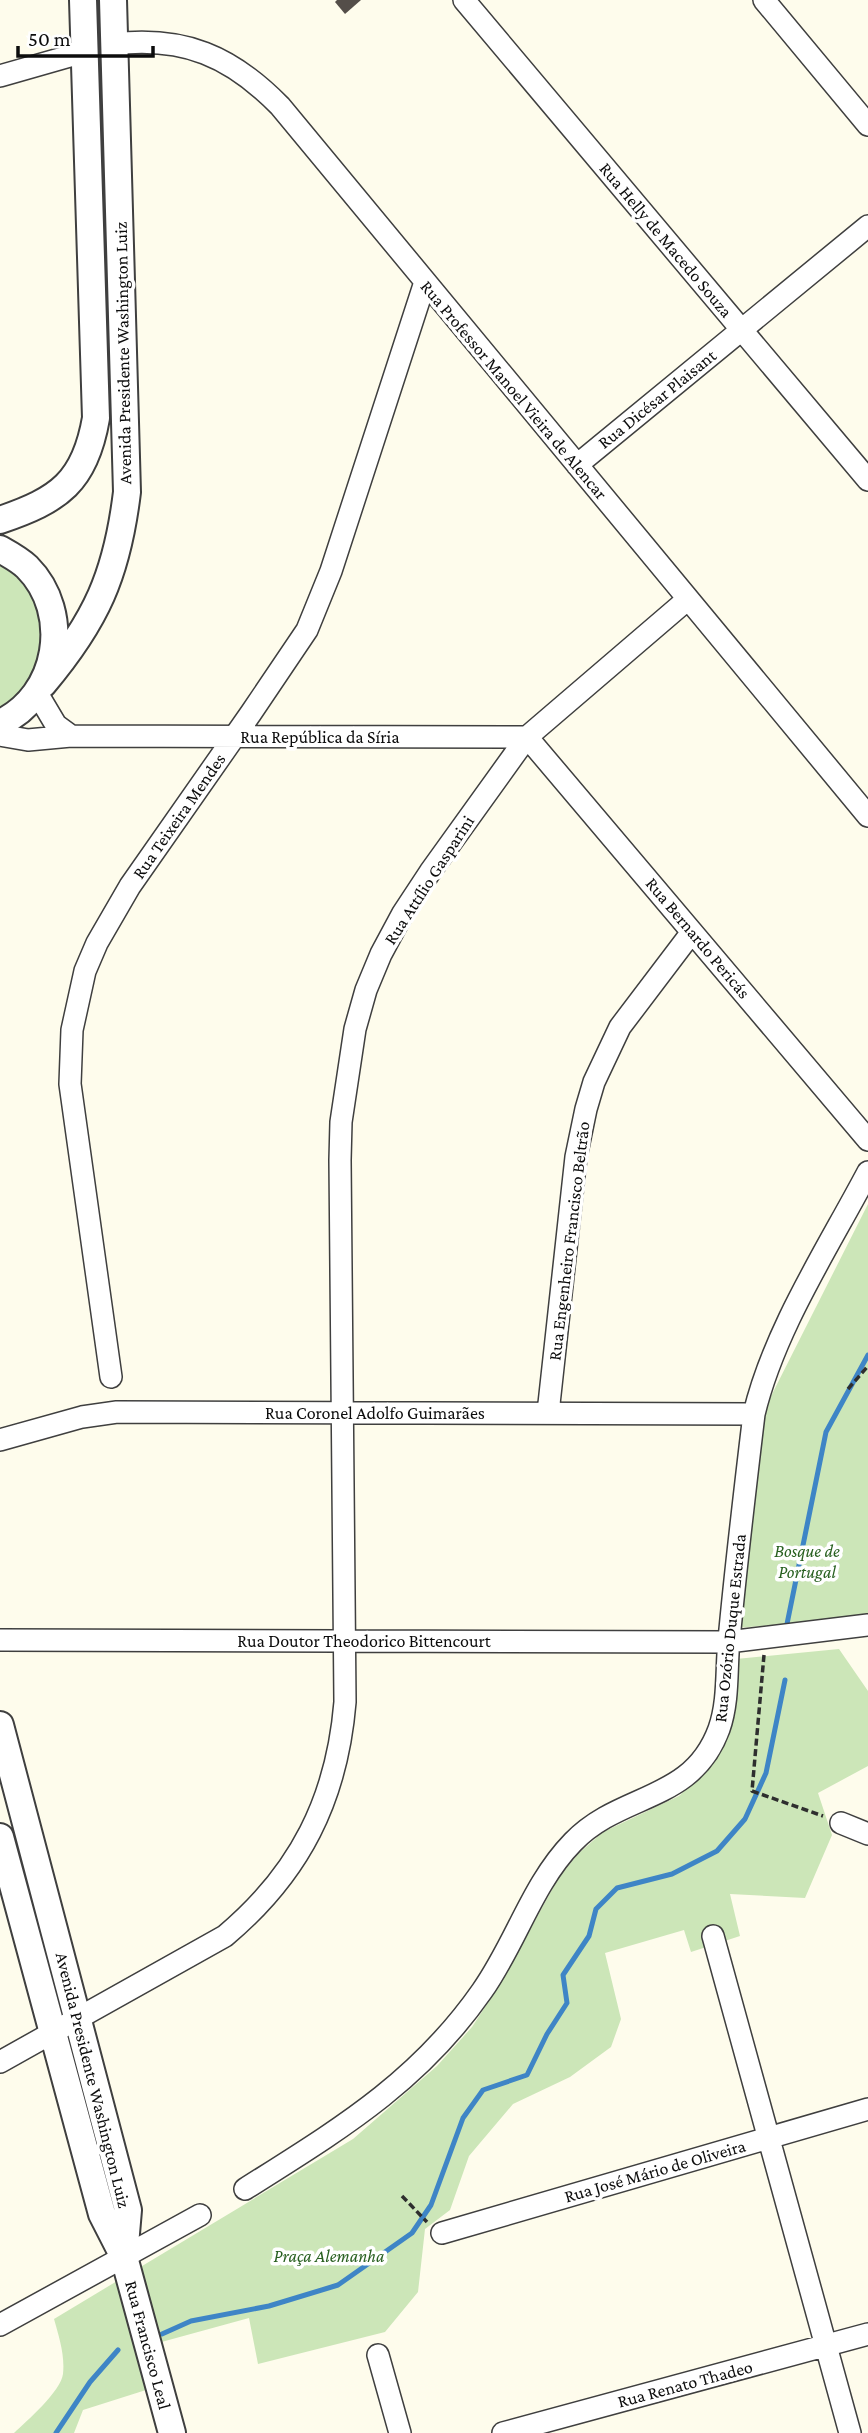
<svg xmlns="http://www.w3.org/2000/svg" width="868" height="2433" viewBox="0 0 868 2433" font-family="'Crimson Pro',serif">
  <rect width="100%" height="100%" fill="#fefcec"/>
  <!-- green -->
  <path fill="#cce6b8" d="M0 560 19 573 39 605 45 643 34 679 0 713Z
    M868 1204V1617L737 1628 763 1412Z
    M839 1649 868 1691V1766L818 1793 832 1835 805 1898 730 1894 740 1936 691 1952 684 1930 605 1953 621 2019 611 2047 570 2077 513 2104 469 2156 450 2210 425 2229 418 2292 385 2332 258 2364 249 2318 136 2349 146 2390 83 2410 74 2433H14C27 2421 61 2391 63 2374 65 2355 59 2337 54 2319L353 2139 437 2066 472 2027 498 1987 559 1877 579 1853 603 1832 679 1796 701 1775 736 1659Z"/>
  <g fill="none" stroke-linecap="round" stroke-linejoin="round">
    <!-- stream -->
    <path stroke="#3e85c6" stroke-width="5" d="M787 1624 826 1432 868 1355
      M162 2334 191 2321 269 2306 338 2285 412 2233 431 2205 463 2118 483 2090 527 2075 547 2034 567 2003 563 1975 589 1936 596 1909 617 1888 672 1874 717 1851 745 1819 766 1773 785 1680
      M56 2433 90 2382 118 2350"/>
  </g>
  <!-- building -->
  <path fill="#544e49" d="M337 0H361L345 14 335 2Z"/>
  <g fill="none" stroke-linecap="round" stroke-linejoin="round">
    <defs>
      <path id="minor" d="M464 0 868 480
        M764 0 868 125
        M114 44C184 36 231 56 280 106L868 816
        M0 76 84 52
        M577 465 868 226
        M37 693 56 725 71 736
        M0 735 28 740 71 736 527 737 868 1140
        M111 1377 70 1084 72 1030 85 971 97 943 130 886 251 713 307 630 331 571 425 282
        M548 1413 576 1157 586 1109 594 1082 620 1027 692 932
        M0 1440 82 1417 117 1412 754 1414
        M0 1640 728 1642 868 1625
        M841 1823 868 1834
        M713 1936 850 2433
        M0 2062 225 1936C300 1873 337 1799 345 1702L340 1160 341 1122 355 1029 366 990 381 954 403 913 430 872 527 737 688 599
        M245 2189C338 2130 418 2083 482 1991 516 1943 532 1884 573 1842 621 1792 692 1803 719 1729 729 1701 726 1669 729 1640 736 1564 745 1489 754 1414 774 1330 828 1248 868 1172
        M442 2233 868 2109
        M0 2325 200 2215
        M378 2355 400 2433
        M503 2433 868 2334"/>
      <path id="tertiary" d="M0 520C59 500 85 482 96 418L83 0
        M0 549C9 554 20 560 27 567 73 613 59 696 0 723
        M43 684C96 621 117 575 127 492L113 0
        M0 1725 128 2210 124 2257
        M0 1837 102 2214 124 2257 172 2433"/>
    </defs>
    <!-- minor casing -->
    <use href="#minor" stroke="#3f3f3f" stroke-width="24"/>
    <!-- tertiary casing -->
    <use href="#tertiary" stroke="#3f3f3f" stroke-width="30"/>
    <!-- path -->
    <path stroke="#2e2e2e" stroke-width="3.5" stroke-dasharray="7 3.5" stroke-linecap="butt" d="M848 1389 868 1366
      M764 1655 752 1791 823 1816
      M402 2196 427 2222"/>
    <!-- minor -->
    <use href="#minor" stroke="#fff" stroke-width="21"/>
    <!-- tertiary -->
    <use href="#tertiary" stroke="#fff" stroke-width="26"/>
  </g>
  <g text-anchor="middle" dominant-baseline="central" stroke-width="7" stroke-linejoin="round" paint-order="stroke">
    <!-- street labels -->
    <g font-size="18" fill="#0c0c0c" stroke="#fff">
      <text transform="translate(666 240) rotate(50)">Rua Helly de Macedo Souza</text>
      <text transform="translate(123 353) rotate(-91)">Avenida Presidente Washington Luiz</text>
      <text transform="translate(514 390) rotate(50)">Rua Professor Manoel Vieira de Alencar</text>
      <text transform="translate(657 399) rotate(-39)">Rua Dicésar Plaisant</text>
      <text x="320" y="737">Rua República da Síria</text>
      <text transform="translate(179 816) rotate(-55)">Rua Teixeira Mendes</text>
      <text transform="translate(429 880) rotate(-57)">Rua Attílio Gasparini</text>
      <text transform="translate(698 938) rotate(50)">Rua Bernardo Pericás</text>
      <text transform="translate(569 1241) rotate(-83)">Rua Engenheiro Francisco Beltrão</text>
      <text x="375" y="1413">Rua Coronel Adolfo Guimarães</text>
      <text transform="translate(730 1628) rotate(-84)">Rua Ozório Duque Estrada</text>
      <text x="364" y="1641">Rua Doutor Theodorico Bittencourt</text>
      <text transform="translate(93 2080) rotate(76)">Avenida Presidente Washington Luiz</text>
      <text transform="translate(655 2171) rotate(-16)">Rua José Mário de Oliveira</text>
      <text transform="translate(148 2345) rotate(75)">Rua Francisco Leal</text>
      <text transform="translate(685 2384) rotate(-15)">Rua Renato Thadeo</text>
    </g>
    <!-- park labels -->
    <g font-size="18" font-style="italic" fill="#286020" stroke="#fff">
      <text x="807" y="1551">Bosque de<tspan x="807" dy="21">Portugal</tspan></text>
      <text x="329" y="2256">Praça Alemanha</text>
    </g>
  </g>
  <!-- scale -->
  <path d="M18 46v10h135v-10" fill="none" stroke="#0c0c0c" stroke-width="3.5"/>
  <text x="28" y="46" font-size="21" fill="#0c0c0c" stroke="#ffffff" stroke-width="5" paint-order="stroke">50 m</text>
</svg>
